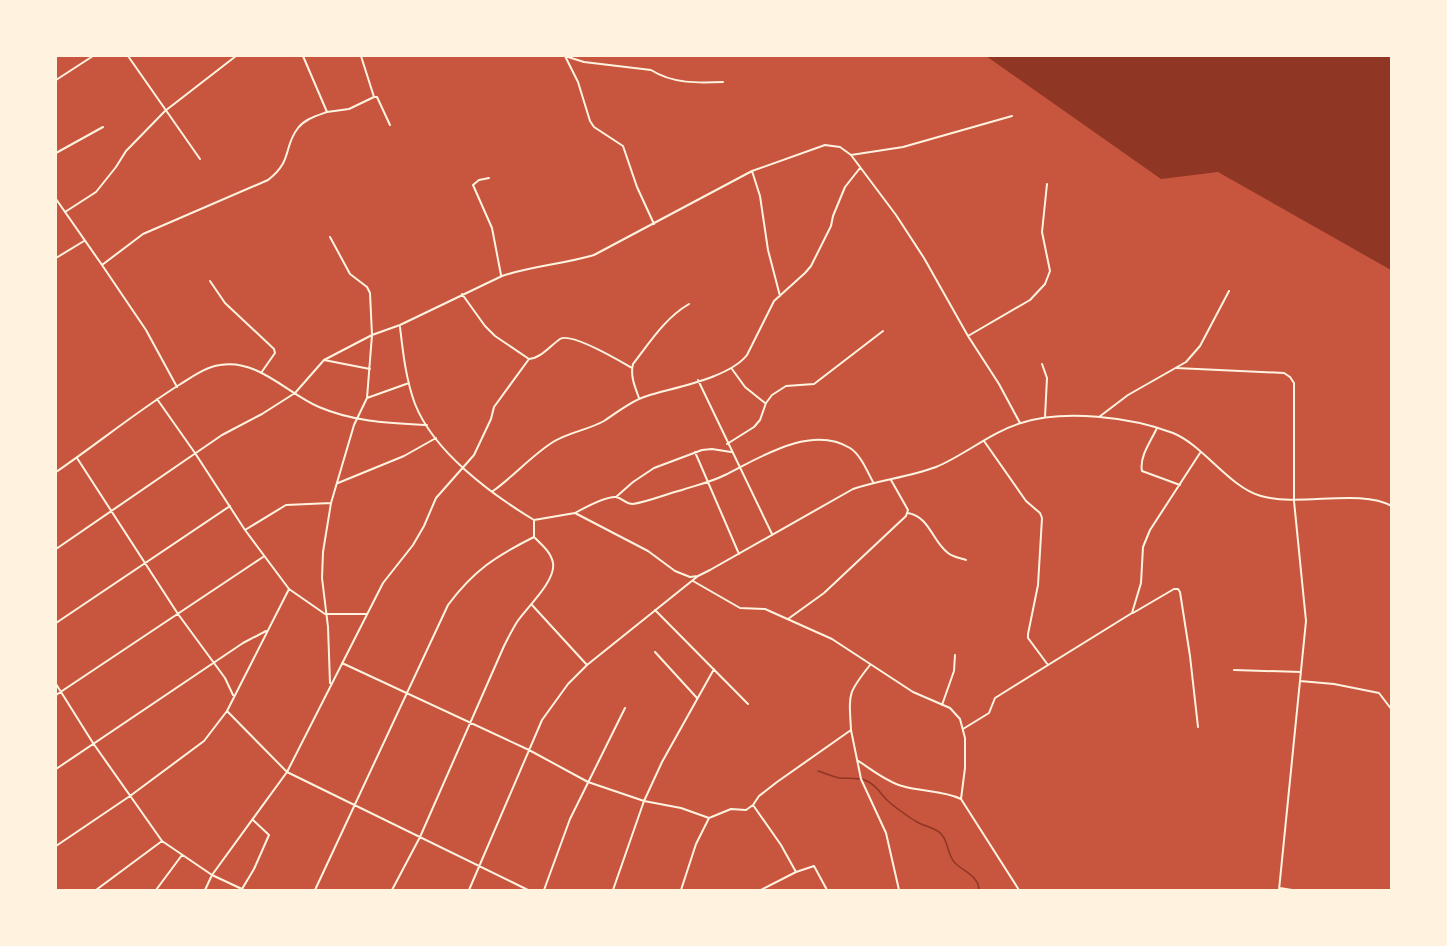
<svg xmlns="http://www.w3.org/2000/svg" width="1447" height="946" viewBox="0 0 1447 946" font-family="'Public Sans',sans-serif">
  <rect width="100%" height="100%" fill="#c8553d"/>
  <!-- water -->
  <path fill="#8f3625" d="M986 56H1391V270L1218 172 1161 179Z"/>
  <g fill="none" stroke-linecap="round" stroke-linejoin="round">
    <!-- stream -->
    <path stroke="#8f3625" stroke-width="1.5" d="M818 771C825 773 832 777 840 778 849 779 859 777 867 781 877 786 880 793 887 800 893 806 910 818 917 822 925 827 936 827 942 835 949 843 947 856 956 864 965 872 979 877 979 890"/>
    <!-- minor -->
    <path stroke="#fff3e0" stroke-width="2" d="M128 56 200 159
      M361 56 374 97
      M565 56 578 82 590 121 594 127 623 146 637 187 654 224
      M565 56 584 62 651 70C673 84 698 83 723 82
      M56 80 93 56
      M327 112 349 109 374 97H377L390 125
      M56 153 103 127
      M851 155 903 147 1012 116
      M752 171 760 196 768 250 780 296
      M489 178 479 180 473 185 492 228 501 275
      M56 199 102 265 143 234 268 180C293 161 283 147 298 128 305 119 316 116 327 112L303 56
      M65 212 96 192 116 167 126 151 165 111 236 56
      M56 258 84 241
      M102 265 146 330 177 387
      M210 281 225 303 274 349 275 353 261 373
      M462 294 485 326 495 336 529 359C541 358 550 346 560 339 571 332 620 361 632 368
      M400 327C403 353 406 380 415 404 434 452 491 494 534 520L575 513 648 551 675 571 690 577 698 576 710 570 853 489C880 480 909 477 936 467 965 455 991 432 1021 423 1064 409 1131 417 1173 433 1203 445 1229 487 1261 496 1300 507 1359 488 1392 506
      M968 336 1030 300 1045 284 1050 271 1042 232 1047 184
      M324 360 370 369
      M1042 364 1047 378 1045 417
      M1176 368 1284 373 1290 377 1294 383V501L1306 621 1279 890
      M732 369 745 387 765 403
      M698 380 772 534
      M367 398 409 383
      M639 398C635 387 630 376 633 364 650 342 665 318 689 304
      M157 399 195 453 245 530 289 589 325 614H367
      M1099 417 1128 395 1186 362 1200 346 1229 291
      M1157 428C1151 441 1139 457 1142 471L1180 485
      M984 441 1026 501 1040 513 1042 518 1038 585 1028 634V638L1048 665
      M727 444 754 427 760 420 766 403 772 395 786 386 814 384 883 331
      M695 452 739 554
      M77 458 178 614 225 678 233 695
      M56 472C97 444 136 412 179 385 192 377 205 367 220 365 257 358 288 394 319 407 354 422 389 423 427 425
      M338 483 404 456 436 438
      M493 491C514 476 531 456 553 442 569 432 588 430 604 421 618 412 632 400 647 396 676 387 729 378 747 355L774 301 805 273 811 266 831 226 833 216 845 187 860 168
      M616 497 633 482 654 468 702 450 712 449 731 452
      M575 513C584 508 606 496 616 497 622 498 626 504 633 504 650 501 666 494 682 490 697 485 711 482 725 475 759 458 811 424 850 448 861 455 867 471 873 482
      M908 513C930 517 932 541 948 553 953 557 960 558 966 560
      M245 530 286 505 331 503
      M56 549 222 435 262 414 295 393 324 360 372 335 400 325 502 276C532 266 564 264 594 255L752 171 825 145 840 147 851 155 896 215 924 258 968 336 999 384 1020 423
      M693 581 740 608 765 609 832 639 913 692 950 708 960 719 965 738V768L961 799 1019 890
      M532 605 587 665
      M655 610 748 704
      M1133 613 1174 589H1178L1180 592 1190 656 1198 727
      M788 619 824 593 906 516 908 510 891 480
      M56 623 230 506
      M655 652 697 698
      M342 663 529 750 588 782 644 801 681 808 709 818 731 809 746 810 753 805 759 796 777 782 851 730 861 779 886 833 899 890
      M1234 670 1301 672
      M1300 681 1334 684 1379 693 1392 710
      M330 683 328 627 322 578 323 552 331 503 354 425 367 398 372 335 370 293 367 287 350 274 330 237
      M56 684 93 743 162 841 212 875 244 890
      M56 695 263 557
      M942 705 954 671 955 655
      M227 711 287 772 528 890
      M963 729 989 713 995 698 1003 693 1132 613 1141 583 1143 547 1150 530 1200 453
      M851 730C849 693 847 694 870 665
      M857 760C871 769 885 781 902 786 922 792 943 790 961 799
      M56 769 243 643 266 631
      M753 805 781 845 796 872 761 890
      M56 846 130 796 204 741 227 711 289 589
      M796 872 814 866 827 890
      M1280 888 1292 890
      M242 889 254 869 269 835 253 820
      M96 890 162 841
      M156 890 182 855
      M205 890 212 875 287 772 383 583 413 545 424 526 436 498 474 455 491 419 494 407 529 359
      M315 890 448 605C474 570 496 556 534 537V520
      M392 890 420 837 504 646C508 638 512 630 517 622 527 607 556 581 553 563 551 552 541 544 534 537
      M469 890 542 720 568 684 587 665 698 576
      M544 890 570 819 625 708
      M613 890 644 801 662 762 714 669
      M681 890 696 844 709 818"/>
  </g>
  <!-- border -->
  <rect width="1447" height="946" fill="none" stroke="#fff3e0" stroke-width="114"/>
</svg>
